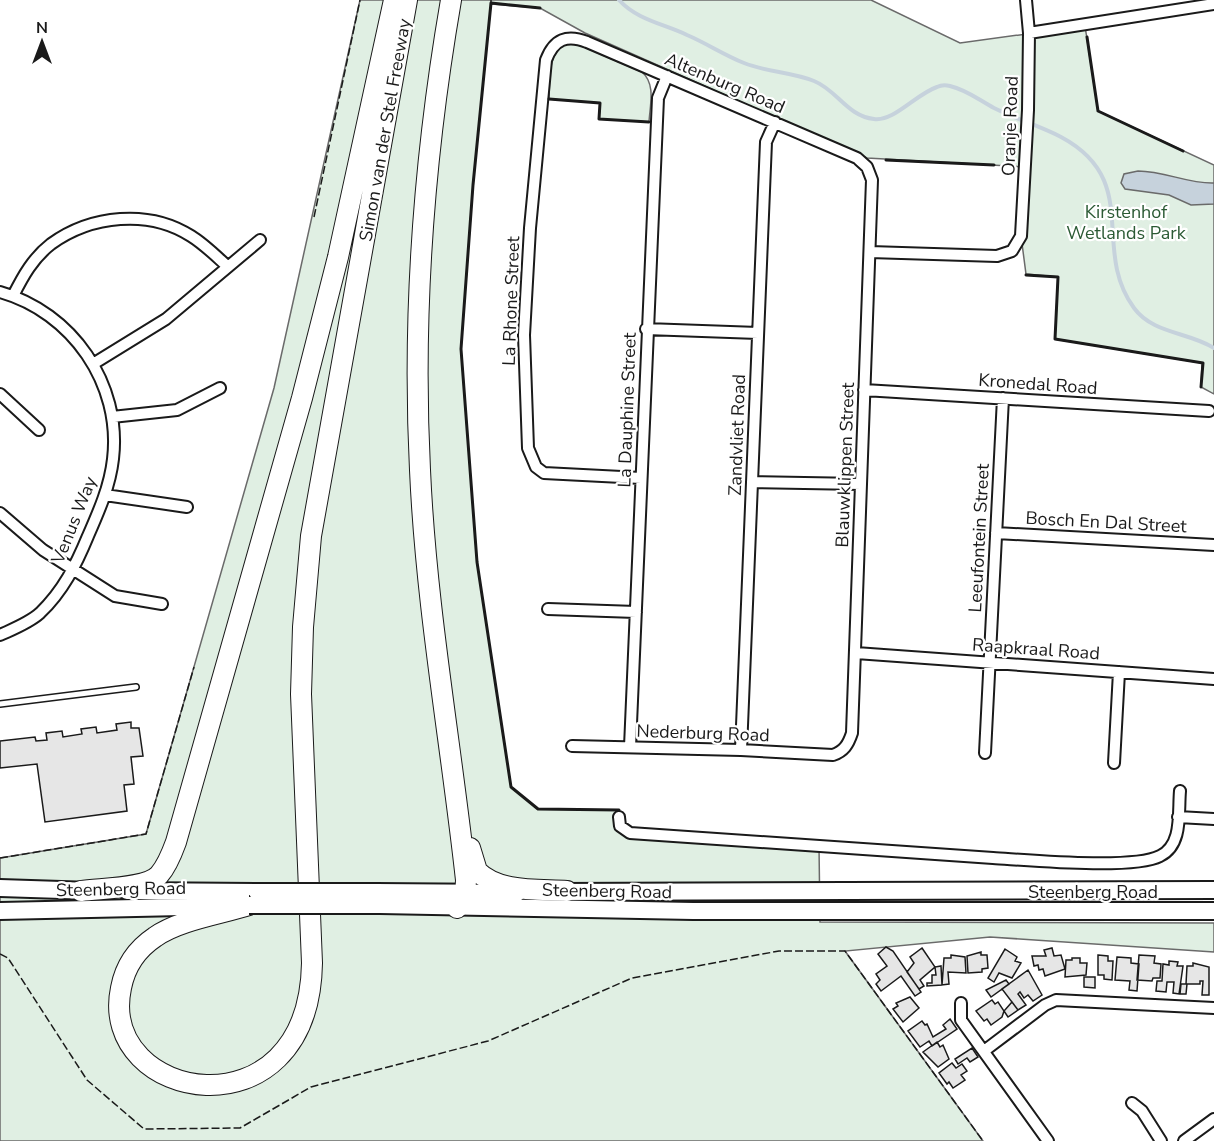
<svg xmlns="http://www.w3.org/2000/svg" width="1214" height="1141" viewBox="0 0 1214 1141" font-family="'Nunito Sans',sans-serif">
  <rect width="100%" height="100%" fill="#fff"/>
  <!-- green -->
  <path fill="#e0efe3" stroke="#6a6a6a" stroke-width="1.5" d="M360 0H871L960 43 1085 26 1098 111 1214 165V394L1201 387 1202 363 1055 339 1058 277 1026 274 1021 236 1025 167 867 158 585 33 540 8 491 4 473 185 461 349 477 562 511 787 538 809 619 810 620 826 624 831 819 846 820 922 1214 923V952L990 937 845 951 983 1141H0V858L146 834 274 388Z
    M566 43H575L642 72C656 84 650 105 649 122L599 119 600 103 549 99C550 80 547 53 566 43Z"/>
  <!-- water -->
  <path fill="#c6d2dc" stroke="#6a6a6a" stroke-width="1.5" d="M1138 171C1165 171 1188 184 1214 183V204L1191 205 1169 195 1125 189 1121 183 1124 174Z"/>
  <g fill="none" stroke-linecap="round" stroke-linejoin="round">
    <!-- stream -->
    <path stroke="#c6d2dc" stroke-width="4" d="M619 0C637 20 664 24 687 35 706 43 724 55 744 63 766 72 791 72 814 81 837 90 847 116 874 119 894 122 916 94 937 87 941 85 946 85 950 86 967 90 979 100 994 108 1016 119 1040 126 1061 137 1143 181 1090 248 1134 308 1153 334 1189 332 1214 348"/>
  </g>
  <!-- building -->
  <path fill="#e6e6e6" stroke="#1a1a1a" stroke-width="1.5" d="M131 722V728H139L143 756 131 757 134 784 124 785 127 811 45 822 37 764 0 768V741L35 737 36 741 47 740 46 733 62 731 63 737 82 734 81 729 96 727 97 733 117 730 116 724Z
    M886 947 893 951 921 992 915 996 901 976 881 991 876 984 880 980 876 974 887 966 878 954Z
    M922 948 935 967 920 980 924 986 919 989 907 972 914 963 910 957Z
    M1052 948 1054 956 1061 955 1065 969 1045 976 1043 969 1039 970 1038 965 1034 966 1032 956H1046L1044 950Z
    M1005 949 1017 957 1015 961 1021 963 1012 978 999 973 994 982 988 978Z
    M981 952V955H987L988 968 982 969V972L968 973 967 956Z
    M951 955 965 957 966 973 948 972 949 984 942 985 944 958H951Z
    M1098 955 1108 956V961H1113L1112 980 1104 979V975H1098Z
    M1139 955 1155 956 1154 963 1161 964 1160 978H1153L1152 981 1137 980Z
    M1117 957 1131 958V963L1139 964 1137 991 1129 990 1130 981 1115 980Z
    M1072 958H1080V963H1087L1086 975 1065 977 1066 960H1072Z
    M1169 961 1178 962 1177 966H1183L1179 994 1173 993 1174 982H1167L1166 992 1156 991 1157 981H1162L1163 964 1169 965Z
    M1193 963 1209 967V995H1202L1203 981H1200V984H1187L1186 994H1180L1181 984H1186L1187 966H1193Z
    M941 966 942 985 927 986V983H932V975H936L935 967Z
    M1028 970 1042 995 1033 1001 1028 995 1024 998 1020 992 1018 994 1026 1005 1018 1010 1002 989Z
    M1084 977H1095V988L1084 987Z
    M1006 980 1009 984 991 997 986 990Z
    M910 997 919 1008 903 1022 893 1009 898 1006 896 1003Z
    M992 1000 995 1004 998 1002 1004 1011 1002 1017 991 1025 987 1019 984 1021 976 1011Z
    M1012 1002 1018 1010 1008 1017 1004 1011Z
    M950 1019 957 1029 932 1046 929 1041 920 1047 908 1031 922 1021 925 1025 927 1024 933 1037 946 1029 943 1025Z
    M937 1042 940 1047 943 1045 949 1059 938 1067 923 1052Z
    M972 1048 978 1057 970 1062 967 1058 958 1064 955 1059Z
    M952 1063 956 1068 962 1064 967 1071 961 1075 965 1080 953 1088 949 1082 947 1084 939 1073Z"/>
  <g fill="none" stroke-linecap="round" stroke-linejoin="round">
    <defs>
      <path id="service" d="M0 704 136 687"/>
      <path id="minor" d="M1029 33 1214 4
        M870 252 997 256 1012 251 1021 236 1028 110 1029 33 1026 0
        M0 292C72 312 122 384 113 459 110 486 99 511 88 536 76 565 63 591 40 613 29 623 13 629 0 635
        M13 296C23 276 33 258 51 244 91 215 149 209 191 236 204 244 216 256 227 266
        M646 329 758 333
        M93 364 166 319 260 240
        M864 390 1209 411
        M0 394 39 430
        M112 417 177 410 220 388
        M752 482 861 484
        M105 495 187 507
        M0 513 43 550 115 596 162 604
        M996 533 1214 545
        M548 609 636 612
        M856 653 1214 679
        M572 746 741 750 833 755C844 751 848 745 852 733L872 180 867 167 857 158 587 42C567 34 554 39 546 60L530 228 524 335 528 448 536 467 544 473 641 478
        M630 747 658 98 667 76
        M741 750 766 142 775 122
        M985 753 1003 398
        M1114 763 1119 672
        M619 817 620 826 630 833C751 842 872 850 993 858 1027 860 1133 870 1160 856 1183 845 1178 813 1180 791
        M1178 817 1214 819
        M961 1003V1020L1048 1141
        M984 1051 1045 1005 1056 1000 1214 1008
        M1132 1103 1142 1111 1161 1141
        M1184 1141 1214 1119"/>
      <path id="primary" d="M0 888 92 891
        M127 891 257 892
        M376 892 517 893
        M555 892 1214 890
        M380 905 693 911H1214
        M0 911 227 906"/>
      <path id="motorway" d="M451 0C424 156 412 311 420 470 426 607 451 743 466 880L465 898 457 908
        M470 848 477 871C499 893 539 889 567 891
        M81 891C100 888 146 889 159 875 167 866 172 853 176 842L302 398 338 257 394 0
        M249 905C221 914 179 920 155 937 137 949 125 967 121 988 97 1102 309 1141 312 963L301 694 303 627 311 536 407 0"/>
    </defs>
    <!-- service casing -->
    <use href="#service" stroke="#1a1a1a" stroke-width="8"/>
    <!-- minor casing -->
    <use href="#minor" stroke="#1a1a1a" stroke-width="14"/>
    <!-- primary casing -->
    <use href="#primary" stroke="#1a1a1a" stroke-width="20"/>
    <!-- motorway casing -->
    <use href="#motorway" stroke="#1a1a1a" stroke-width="22"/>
    <!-- service -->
    <use href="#service" stroke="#fff" stroke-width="5"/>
    <!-- minor -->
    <use href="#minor" stroke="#fff" stroke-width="10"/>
    <!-- primary -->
    <use href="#primary" stroke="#fff" stroke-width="16"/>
    <!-- motorway -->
    <use href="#motorway" stroke="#fff" stroke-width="20"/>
    <defs>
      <path id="primary-bridge" d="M257 892H376
        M249 905H380"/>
    </defs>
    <!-- primary-bridge casing -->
    <use href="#primary-bridge" stroke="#1a1a1a" stroke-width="20" stroke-linecap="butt"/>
    <!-- primary-bridge -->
    <use href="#primary-bridge" stroke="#fff" stroke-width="16"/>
    <!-- fence -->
    <path stroke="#1a1a1a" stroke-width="1.5" stroke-dasharray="8 3" stroke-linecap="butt" d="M491 0V3
      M314 217 360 0
      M0 858 146 834 194 667
      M0 954 8 958 87 1080 144 1129 240 1128 311 1087 488 1041 632 978 779 951H845L983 1141"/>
    <!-- wall -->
    <path stroke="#1a1a1a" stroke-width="3" d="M540 8 491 3 473 185 461 349 477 562 511 787 538 809 619 810
      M1087 37 1098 111 1183 151
      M549 99 600 103 599 119 649 122
      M886 160 994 165
      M1026 275 1058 277 1055 339 1203 363 1201 387"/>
  </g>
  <g text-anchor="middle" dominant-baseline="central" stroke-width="4.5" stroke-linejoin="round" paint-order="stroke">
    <!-- street labels -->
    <g font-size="18" fill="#1a1a1a" stroke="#fff">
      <text transform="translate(725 83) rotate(23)">Altenburg Road</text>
      <text transform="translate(1010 126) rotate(-88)">Oranje Road</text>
      <text transform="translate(385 130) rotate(-80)">Simon van der Stel Freeway</text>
      <text transform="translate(511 301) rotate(-88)">La Rhone Street</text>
      <text transform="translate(1038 384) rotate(4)">Kronedal Road</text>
      <text transform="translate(627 410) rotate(-88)">La Dauphine Street</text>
      <text transform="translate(737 435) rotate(-88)">Zandvliet Road</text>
      <text transform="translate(845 465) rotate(-88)">Blauwklippen Street</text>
      <text transform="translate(74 520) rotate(-68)">Venus Way</text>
      <text transform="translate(1106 522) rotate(3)">Bosch En Dal Street</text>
      <text transform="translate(979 538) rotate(-87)">Leeufontein Street</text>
      <text transform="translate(1036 649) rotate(4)">Raapkraal Road</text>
      <text transform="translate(703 733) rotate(2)">Nederburg Road</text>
      <text transform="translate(121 889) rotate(-1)">Steenberg Road</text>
      <text transform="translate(607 891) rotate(1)">Steenberg Road</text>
      <text x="1093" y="892">Steenberg Road</text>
    </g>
    <!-- park labels -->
    <g font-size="18" fill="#2b5a34" stroke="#fff">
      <text x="1126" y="212">Kirstenhof<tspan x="1126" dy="21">Wetlands Park</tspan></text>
    </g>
  </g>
  <!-- north arrow -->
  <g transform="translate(42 42)" stroke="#ffffff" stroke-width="4.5" paint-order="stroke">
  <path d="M0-4.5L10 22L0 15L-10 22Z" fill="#1a1a1a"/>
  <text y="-9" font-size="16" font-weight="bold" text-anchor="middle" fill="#1a1a1a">N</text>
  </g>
</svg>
